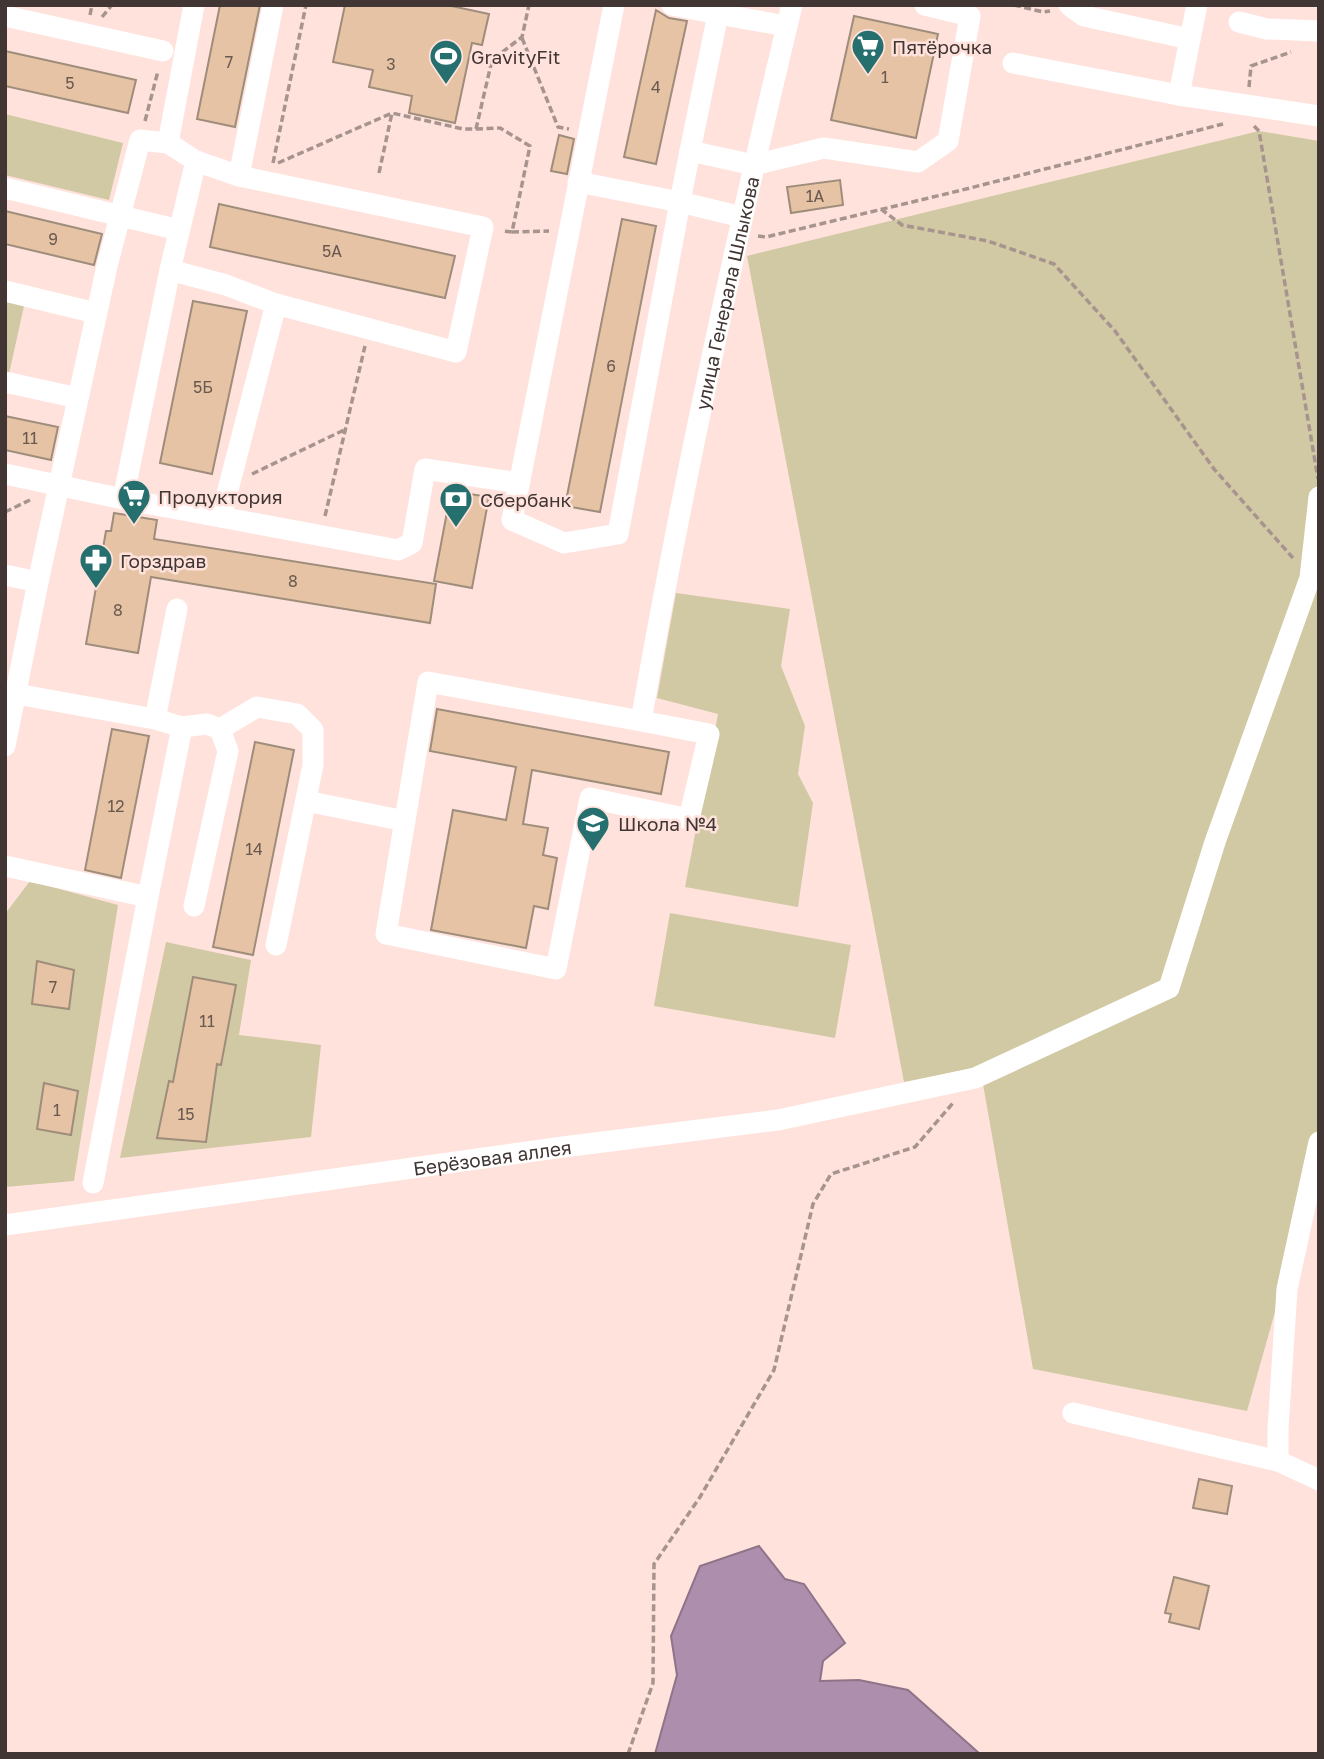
<svg xmlns="http://www.w3.org/2000/svg" width="1324" height="1759" viewBox="0 0 1324 1759" font-family="'Golos Text',sans-serif">
  <rect width="100%" height="100%" fill="#ffe2dc"/>
  <!-- green -->
  <path fill="#d1c9a3" d="M5 114 123 143 109 200 5 175Z
    M1259 131 1319 141V1156L1247 1411 1033 1369 980 1067 904 1082 747 256Z
    M5 301 24 306 9 374 5 373Z
    M676 593 790 609 781 666 805 726 798 774 813 803 798 907 685 887 718 714 657 698Z
    M30 881 118 905 74 1181 5 1187V914Z
    M670 913 851 945 835 1038 654 1006Z
    M166 942 251 960 239 1035 321 1045 311 1137 120 1158Z"/>
  <!-- water -->
  <path fill="#ae8ead" stroke="#8d7488" stroke-width="2" d="M759 1546 785 1579 804 1584 845 1643 823 1661 820 1681 859 1680 908 1690 980 1754H655L677 1675 671 1636 700 1566Z"/>
  <!-- building -->
  <path fill="#e5c3a4" stroke="#9f8d7c" stroke-width="2" d="M220 5H260L235 127 197 119Z
    M345 5H447L489 14 482 45 472 43 455 123 409 113 412 96 369 87 373 70 333 62Z
    M656 10 669 18 687 21 656 164 624 157Z
    M854 16 938 34 916 138 831 120Z
    M5 51 136 80 128 113 5 86Z
    M559 135 574 139 567 174 551 171Z
    M840 180 843 205 791 213 787 187Z
    M219 204 455 256 445 298 210 247Z
    M5 211 102 234 94 265 5 244Z
    M622 219 656 226 600 512 565 506Z
    M193 301 247 311 212 474 160 463Z
    M5 416 58 427 51 460 5 450Z
    M451 491 489 497 472 588 434 581Z
    M114 513 157 520 154 539 436 584 430 623 151 577 138 653 86 644 106 531H111Z
    M437 709 669 752 661 794 532 770 523 824 548 828 543 855 557 858 548 909 534 906 526 948 431 930 453 810 506 820 516 767 430 751Z
    M112 729 149 736 121 878 85 870Z
    M255 742 294 750 253 955 213 947Z
    M37 961 74 970 69 1009 32 1004Z
    M193 977 236 985 221 1065 217 1064 206 1142 157 1138 169 1081 173 1082Z
    M44 1083 78 1091 71 1135 37 1129Z
    M1199 1479 1232 1486 1227 1514 1193 1508Z
    M1174 1577 1209 1586 1199 1629 1169 1622 1171 1614 1165 1613Z"/>
  <g fill="none" stroke-linecap="round" stroke-linejoin="round">
    <!-- path -->
    <path stroke="#a8948f" stroke-width="3.5" stroke-dasharray="7 3.5" stroke-linecap="butt" d="M1014 5 1043 12 1050 11
      M90 15 92 5
      M102 17 112 5
      M522 38 558 127 569 129
      M1249 87 1251 66 1291 52
      M145 121 158 71
      M1254 126 1259 131 1318 479
      M476 129 500 128 530 146 512 232 503 231
      M273 163 306 5
      M278 163 392 113 463 129H476L492 60 522 37 529 5
      M379 173 392 113
      M881 209 902 225 988 241 1054 264 1115 331 1214 469 1293 558
      M512 232 549 231
      M758 236 766 237 958 191 1223 124
      M252 474 344 430
      M5 512 30 500
      M325 516 365 346
      M628 1754 653 1683 654 1564 700 1497 774 1370 813 1204 831 1174 915 1147 953 1103"/>
    <!-- minor -->
    <g stroke="#fff" stroke-width="21">
      <path d="M614 5 512 520 564 543 618 534 680 202 742 217"/>
      <path d="M672 5 718 14 690 151"/>
      <path d="M1069 5 1084 16 1190 39 1197 5"/>
      <path d="M718 14 787 26"/>
      <path d="M5 16 163 51"/>
      <path d="M1239 22 1267 29 1319 31"/>
      <path d="M1013 63 1179 95 1190 39"/>
      <path d="M1179 95 1319 116"/>
      <path d="M168 143 194 5"/>
      <path d="M239 176 273 5"/>
      <path d="M578 182 680 202 690 151 754 165 824 148 918 162 948 141 970 16 925 5"/>
      <path d="M5 188 179 230"/>
      <path d="M5 291 96 313"/>
      <path d="M5 382 78 398"/>
      <path d="M5 474 123 499 398 550 412 543 425 469 519 483"/>
      <path d="M123 499 170 270 196 161"/>
      <path d="M221 517 276 304"/>
      <path d="M5 575 38 582"/>
      <path d="M5 692 155 719 177 609"/>
      <path id="s1" d="M641 721 428 682 386 934 556 969 590 798 689 819 709 734 641 721C683 481 735 242 792 5"/>
      <path d="M182 727 207 724 220 729 228 751 194 906"/>
      <path d="M220 729 257 707 297 714 313 730V765L276 945"/>
      <path d="M5 746 38 582 107 266 140 140 168 143 196 161 239 176 483 227 456 352 276 304 226 285 170 270"/>
      <path d="M306 801 405 821"/>
      <path d="M5 866 148 897 182 727 155 719"/>
      <path d="M93 1183 148 897"/>
      <path id="s2" d="M5 1225 563 1147 778 1120 975 1078 1169 988 1215 842 1310 578 1319 497"/>
      <path d="M1073 1413 1278 1461 1319 1480"/>
      <path d="M1278 1461V1429L1287 1289 1319 1142"/>
    </g>
  </g>
  <!-- icons -->
  <defs>
    <symbol id="supermarket-pin" viewBox="-11 -11 22 30"><path d="M0 17L-7.5 6A9.5 9.5 0 1 1 7.5 6Z" fill="#25706e" stroke="#ffe2dc"/><path d="M-6-5.5h2.5l.6 2H6L4.5 2H-2.5L-4.4-4H-6ZM-1.5 3.2a1.3 1.3 0 1 0 .1 0ZM3 3.2a1.3 1.3 0 1 0 .1 0Z" fill="#fff"/></symbol>
    <symbol id="stadium-pin" viewBox="-11 -11 22 30"><path d="M0 17L-7.5 6A9.5 9.5 0 1 1 7.5 6Z" fill="#25706e" stroke="#ffe2dc"/><path d="M0-5a6.5 5 0 1 0 0 10a6.5 5 0 1 0 0-10ZM-3.5-1.8h7v3.6h-7Z" fill="#fff"/></symbol>
    <symbol id="bank-pin" viewBox="-11 -11 22 30"><path d="M0 17L-7.5 6A9.5 9.5 0 1 1 7.5 6Z" fill="#25706e" stroke="#ffe2dc"/><path d="M-6-4H6V4H-6ZM0-2.3a2.3 2.3 0 1 0 0 4.6a2.3 2.3 0 1 0 0-4.6Z" fill="#fff"/></symbol>
    <symbol id="pharmacy-pin" viewBox="-11 -11 22 30"><path d="M0 17L-7.5 6A9.5 9.5 0 1 1 7.5 6Z" fill="#25706e" stroke="#ffe2dc"/><path d="M-2-6h4v4h4v4h-4v4h-4v-4h-4v-4h4Z" fill="#fff"/></symbol>
    <symbol id="school-pin" viewBox="-11 -11 22 30"><path d="M0 17L-7.5 6A9.5 9.5 0 1 1 7.5 6Z" fill="#25706e" stroke="#ffe2dc"/><path d="M0-5L7-2L0 1L-7-2ZM-4 1L0 2.5L4 1V4Q0 6-4 4Z" fill="#fff"/></symbol>
  </defs>
  <g fill-rule="evenodd">
    <use href="#supermarket-pin" x="849" y="27" width="38" height="52"/>
    <use href="#stadium-pin" x="427" y="37" width="38" height="52"/>
    <use href="#supermarket-pin" x="115" y="477" width="38" height="52"/>
    <use href="#bank-pin" x="437" y="480" width="38" height="52"/>
    <use href="#pharmacy-pin" x="77" y="541" width="38" height="52"/>
    <use href="#school-pin" x="574" y="804" width="38" height="52"/>
  </g>
  <g text-anchor="middle" dominant-baseline="central" stroke-width="5" stroke-linejoin="round" paint-order="stroke">
    <!-- number labels -->
    <g font-size="16" fill="#6a594f">
      <text x="229" y="62">7</text>
      <text x="391" y="64">3</text>
      <text x="885" y="77">1</text>
      <text x="70" y="83">5</text>
      <text x="656" y="87">4</text>
      <text x="815" y="196">1А</text>
      <text x="53" y="239">9</text>
      <text x="332" y="251">5А</text>
      <text x="611" y="366">6</text>
      <text x="203" y="387">5Б</text>
      <text x="30" y="438">11</text>
      <text x="293" y="581">8</text>
      <text x="118" y="610">8</text>
      <text x="116" y="806">12</text>
      <text x="254" y="849">14</text>
      <text x="53" y="987">7</text>
      <text x="207" y="1021">11</text>
      <text x="57" y="1110">1</text>
      <text x="186" y="1114">15</text>
    </g>
    <!-- poi labels -->
    <g font-size="19" fill="#413633" stroke="#ffe2dc" text-anchor="start">
      <text x="892" y="46">Пятёрочка</text>
      <text x="471" y="56">GravityFit</text>
      <text x="158" y="496">Продуктория</text>
      <text x="480" y="499">Сбербанк</text>
      <text x="120" y="560">Горздрав</text>
      <text x="618" y="823">Школа №4</text>
    </g>
    <!-- street labels -->
    <g font-size="19" fill="#413633" stroke="#ffe2dc">
      <text stroke="none"><textPath href="#s1" startOffset="1514">улица Генерала Шлыкова</textPath></text>
      <text stroke="none"><textPath href="#s2" startOffset="492">Берёзовая аллея</textPath></text>
    </g>
  </g>
  <!-- border -->
  <rect width="1324" height="1759" fill="none" stroke="#413633" stroke-width="14"/>
</svg>
